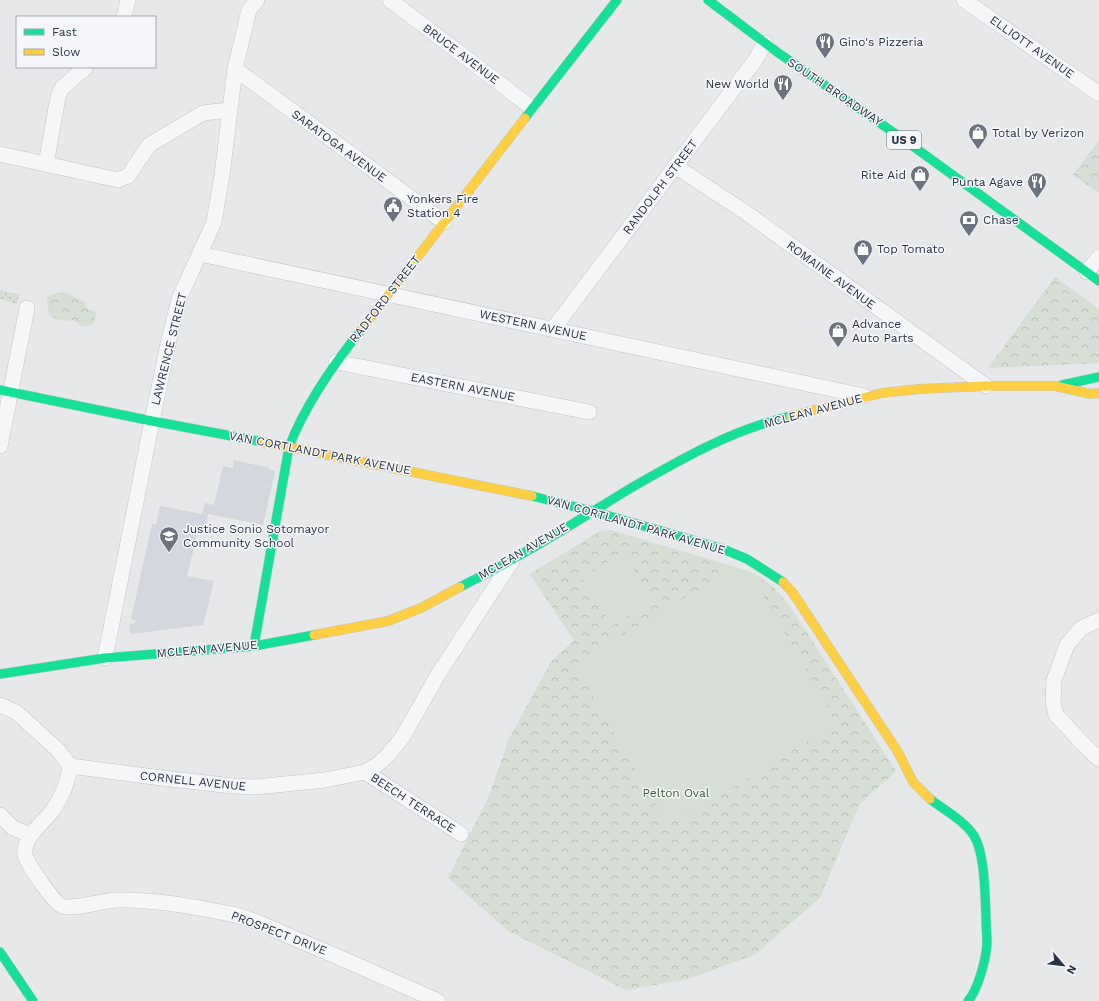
<svg xmlns="http://www.w3.org/2000/svg" width="1099" height="1001" viewBox="0 0 1099 1001" font-family="'Work Sans',sans-serif">
  <defs>
    <pattern id="grass-dots" width="8" height="8" patternUnits="userSpaceOnUse"><rect width="8" height="8" fill="#d6ded6"/><path d="M2 2h.1M6 6h.1" fill="none" stroke="#b8bfb9" stroke-width="1.8" stroke-linecap="round"/></pattern>
    <pattern id="forest-crowns" width="20" height="18" patternUnits="userSpaceOnUse"><rect width="20" height="18" fill="#d6ded6"/><path d="M2 6a3 3 0 1 1 6 0M12 15a3 3 0 1 1 6 0" fill="none" stroke="#b8bfb9"/></pattern>
  </defs>
  <rect width="100%" height="100%" fill="#e6e8ea"/>
  <!-- built -->
  <path fill="#d4d7dd" d="M234 460 270 468V470L275 471 263 525 208 514 205 529 199 528 187 576 214 581 203 625 131 634 130 633 129 630 130 624 135 623 136 621 131 619 152 524 156 525 160 506 202 514 205 503 214 505 223 466 233 468Z"/>
  <!-- grass -->
  <path fill="url(#grass-dots)" d="M0 290 19 295 17 304 0 299Z"/>
  <!-- forest -->
  <path fill="url(#forest-crowns)" d="M1099 140V193L1073 175Z
    M1055 277 1099 309V363L988 368Z
    M58 292 69 294 85 302 86 308 96 312 94 323 88 326H83L73 320 65 321 53 318 49 314 47 297Z
    M611 530 745 570C768 579 779 591 793 611L896 771 859 805 820 898 754 955 688 979 626 990 508 931 448 878 489 796 509 739 551 662 574 640 530 574 600 531Z"/>
  <!-- pitch -->
  <path fill="#d6ded6" d="M623 552 652 600 612 626 582 578Z
    M734 569 751 576 832 715 829 728 680 820 663 816 577 669 582 659Z"/>
  <g fill="none" stroke-linecap="round" stroke-linejoin="round">
    <defs>
      <path id="street" d="M390 0 532 108
        M964 0 1099 94
        M124 17 128 0
        M235 69 444 222
        M0 154 118 180 128 176 149 145 203 113 229 110
        M46 164 58 97 62 88 86 67
        M675 166 745 212 986 386
        M200 254 864 396
        M1087 272 1099 257
        M553 329 756 59 765 43
        M336 362 589 412
        M0 446 27 308
        M1099 620 1081 628 1067 645 1054 680 1053 701 1056 715 1090 751 1099 759
        M105 658 152 421 169 339 179 299 214 222 222 175 235 69 249 10 257 0
        M0 705 16 712 58 750 70 766 162 778 233 786 256 787 325 780 365 772 377 765 388 755 402 738 439 673 512 561
        M70 766C68 782 62 797 53 810 43 823 23 837 25 855 27 864 54 903 62 906 74 910 101 901 116 900 152 899 190 906 226 913 251 917 279 932 303 942 348 961 393 981 438 1001
        M365 772 461 834
        M0 815 13 828 31 835"/>
      <path id="fast" d="M708 0 777 52 903 139 1099 281
        M525 118 617 0
        M1062 385 1099 377
        M0 390 152 421 263 442
        M532 496 592 511 723 549 747 559 783 582
        M460 587C477 578 495 570 511 560 552 538 591 512 631 488 683 458 732 430 791 416
        M254 646 289 447C305 405 333 365 361 330
        M0 674 105 658 254 646 314 635
        M930 799C943 809 966 822 974 836 985 853 985 896 986 917 986 926 987 935 987 944 986 959 978 990 968 1001
        M0 952 33 1001"/>
      <path id="slow" d="M361 330 525 118
        M791 416 882 393 919 389 986 386H1055L1091 394 1099 393
        M263 442 532 496
        M783 582 793 593 898 752 913 782 930 799
        M314 635 388 621 421 608 460 587"/>
    </defs>
    <!-- street casing -->
    <use href="#street" stroke="#c4c6c8" stroke-width="16"/>
    <!-- fast casing -->
    <use href="#fast" stroke="#c4c6c8" stroke-width="10"/>
    <!-- slow casing -->
    <use href="#slow" stroke="#c4c6c8" stroke-width="10"/>
    <!-- street -->
    <use href="#street" stroke="#f5f6f7" stroke-width="15"/>
    <!-- fast -->
    <use href="#fast" stroke="#16e098" stroke-width="9"/>
    <!-- slow -->
    <use href="#slow" stroke="#ffcf43" stroke-width="9"/>
  </g>
  <!-- icons -->
  <defs>
    <symbol id="restaurant-pin" viewBox="-11 -11 22 30"><path d="M0 17L-7.5 6A9.5 9.5 0 1 1 7.5 6Z" fill="#6c737f" stroke="#f4f6f9"/><path d="M-5-6h1v4h1v-4h1v4h1v-4h1v5L-1.5 .5V6h-2V.5L-5-1ZM5-6V6H3V1.5H1.5Q1.5-4 5-6Z" fill="#fff"/></symbol>
    <symbol id="shop-pin" viewBox="-11 -11 22 30"><path d="M0 17L-7.5 6A9.5 9.5 0 1 1 7.5 6Z" fill="#6c737f" stroke="#f4f6f9"/><path d="M-5-2.5h2.3a2.7 3.5 0 0 1 5.4 0H5L5.5 6h-11ZM-1.5-2.5h3a1.5 2.3 0 0 0-3 0Z" fill="#fff"/></symbol>
    <symbol id="civic-pin" viewBox="-11 -11 22 30"><path d="M0 17L-7.5 6A9.5 9.5 0 1 1 7.5 6Z" fill="#6c737f" stroke="#f4f6f9"/><path d="M-.6-6.5H3V-4.5H.6V-3L4-1V1h2V6H-6V1h2V-1L-.6-3ZM-1.2 2.5V6h2.4V2.5Z" fill="#fff"/></symbol>
    <symbol id="bank-pin" viewBox="-11 -11 22 30"><path d="M0 17L-7.5 6A9.5 9.5 0 1 1 7.5 6Z" fill="#6c737f" stroke="#f4f6f9"/><path d="M-6-4H6V4H-6ZM0-2.3a2.3 2.3 0 1 0 0 4.6a2.3 2.3 0 1 0 0-4.6Z" fill="#fff"/></symbol>
    <symbol id="school-pin" viewBox="-11 -11 22 30"><path d="M0 17L-7.5 6A9.5 9.5 0 1 1 7.5 6Z" fill="#6c737f" stroke="#f4f6f9"/><path d="M0-5L7-2L0 1L-7-2ZM-4 1L0 2.5L4 1V4Q0 6-4 4Z" fill="#fff"/></symbol>
  </defs>
  <g fill-rule="evenodd">
    <use href="#restaurant-pin" x="814" y="31" width="22" height="30"/>
    <use href="#restaurant-pin" x="772" y="73" width="22" height="30"/>
    <use href="#shop-pin" x="967" y="122" width="22" height="30"/>
    <use href="#shop-pin" x="909" y="164" width="22" height="30"/>
    <use href="#restaurant-pin" x="1026" y="171" width="22" height="30"/>
    <use href="#civic-pin" x="382" y="195" width="22" height="30"/>
    <use href="#bank-pin" x="958" y="209" width="22" height="30"/>
    <use href="#shop-pin" x="852" y="238" width="22" height="30"/>
    <use href="#shop-pin" x="827" y="320" width="22" height="30"/>
    <use href="#school-pin" x="158" y="525" width="22" height="30"/>
  </g>
  <g text-anchor="middle" dominant-baseline="central" stroke-width="3" stroke-linejoin="round" paint-order="stroke">
    <!-- shield labels -->
    <rect fill="#f4f6f9" stroke="#676e7b" stroke-width="1" x="887" y="131" width="34" height="18" rx="3"/>
    <g font-size="11" font-weight="bold" fill="#2b3445">
      <text x="904" y="140">US 9</text>
    </g>
    <!-- poi labels -->
    <g font-size="12" fill="#2b3445" stroke="#f4f6f9" text-anchor="start">
      <text x="839" y="42">Gino's Pizzeria</text>
      <text x="769" y="84" text-anchor="end">New World</text>
      <text x="992" y="133">Total by Verizon</text>
      <text x="906" y="175" text-anchor="end">Rite Aid</text>
      <text x="1023" y="182" text-anchor="end">Punta Agave</text>
      <text x="407" y="199">Yonkers Fire<tspan x="407" dy="14">Station 4</tspan></text>
      <text x="983" y="220">Chase</text>
      <text x="877" y="249">Top Tomato</text>
      <text x="852" y="324">Advance<tspan x="852" dy="14">Auto Parts</tspan></text>
      <text x="183" y="529">Justice Sonio Sotomayor<tspan x="183" dy="14">Community School</tspan></text>
    </g>
    <!-- street labels -->
    <g font-size="12" fill="#2b3445" stroke="#f4f6f9">
      <text transform="translate(1032 47) rotate(35)">ELLIOTT AVENUE</text>
      <text transform="translate(461 54) rotate(37)">BRUCE AVENUE</text>
      <text transform="translate(835 92) rotate(34)">SOUTH BROADWAY</text>
      <text transform="translate(339 146) rotate(36)">SARATOGA AVENUE</text>
      <text transform="translate(660 187) rotate(-53)">RANDOLPH STREET</text>
      <text transform="translate(831 275) rotate(36)">ROMAINE AVENUE</text>
      <text transform="translate(385 299) rotate(-52)">RADFORD STREET</text>
      <text transform="translate(533 325) rotate(12)">WESTERN AVENUE</text>
      <text transform="translate(169 349) rotate(-76)">LAWRENCE STREET</text>
      <text transform="translate(463 387) rotate(11)">EASTERN AVENUE</text>
      <text transform="translate(813 411) rotate(-15)">MCLEAN AVENUE</text>
      <text transform="translate(320 453) rotate(11)">VAN CORTLANDT PARK AVENUE</text>
      <text transform="translate(636 525) rotate(16)">VAN CORTLANDT PARK AVENUE</text>
      <text transform="translate(523 551) rotate(-30)">MCLEAN AVENUE</text>
      <text transform="translate(207 649) rotate(-5)">MCLEAN AVENUE</text>
      <text transform="translate(193 781) rotate(6)">CORNELL AVENUE</text>
      <text transform="translate(413 803) rotate(33)">BEECH TERRACE</text>
      <text transform="translate(279 933) rotate(21)">PROSPECT DRIVE</text>
    </g>
    <!-- park labels -->
    <g font-size="12" fill="#3f6138" stroke="#f4f6f9">
      <text x="676" y="793">Pelton Oval</text>
    </g>
  </g>
  <!-- legend -->
  <rect x="16" y="16" width="140" height="52" fill="#f4f6f9" stroke="#a4a8b1"/>
  <rect x="24" y="29" width="20" height="6" fill="#16e098" stroke="#a4a8b1"/>
  <text x="52" y="36" font-size="12" fill="#2b3445">Fast</text>
  <rect x="24" y="49" width="20" height="6" fill="#ffcf43" stroke="#a4a8b1"/>
  <text x="52" y="56" font-size="12" fill="#2b3445">Slow</text>
  <!-- north arrow -->
  <g transform="translate(1063 965) rotate(118)" stroke="#f4f6f9" stroke-width="3" paint-order="stroke">
  <path d="M0-3L7 15L0 10L-7 15Z" fill="#2b3445"/>
  <text y="-6" font-size="11" font-weight="bold" text-anchor="middle" fill="#2b3445">N</text>
  </g>
</svg>
